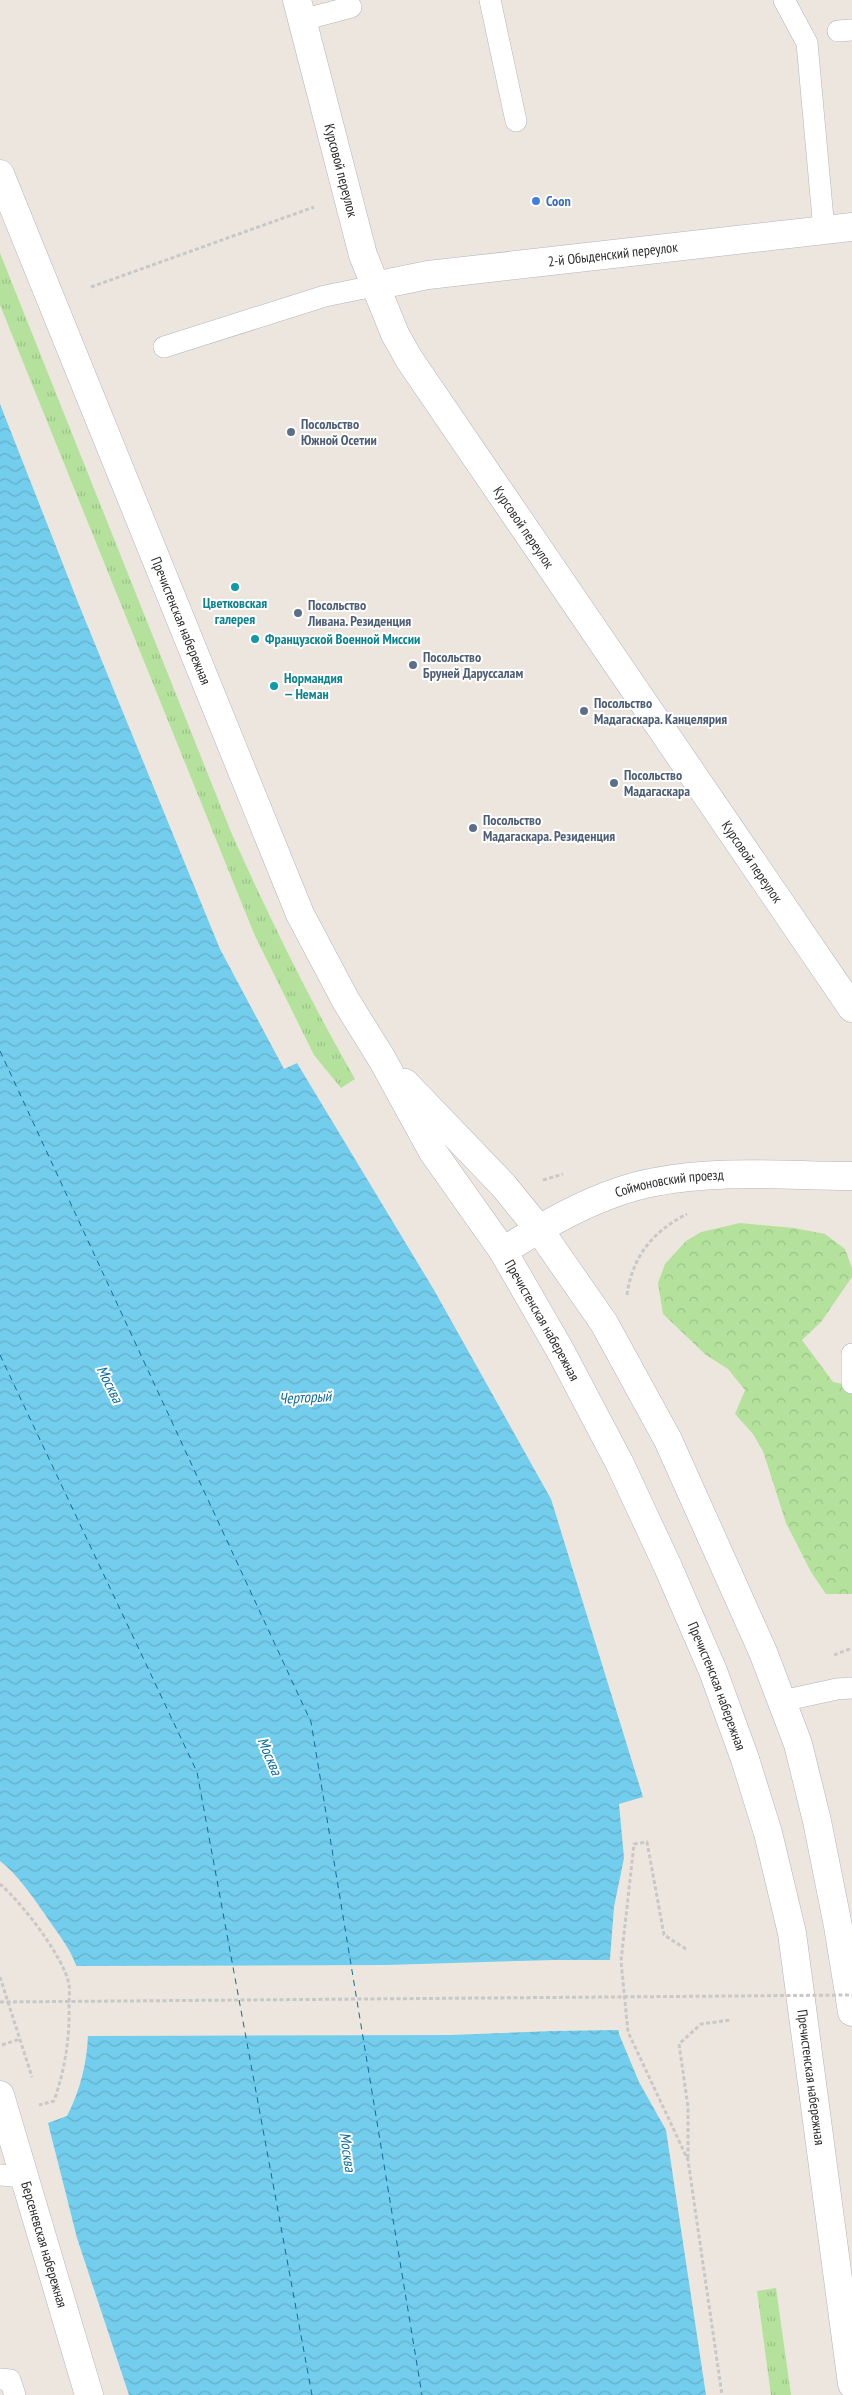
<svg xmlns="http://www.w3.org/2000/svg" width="852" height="2395" viewBox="0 0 852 2395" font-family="'PT Sans Narrow',sans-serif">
  <defs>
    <pattern id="grass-tufts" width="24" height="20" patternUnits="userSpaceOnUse" patternTransform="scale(1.25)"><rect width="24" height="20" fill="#b4e29c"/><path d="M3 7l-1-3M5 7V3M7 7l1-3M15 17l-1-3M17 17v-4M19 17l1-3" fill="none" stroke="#9bc287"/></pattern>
    <pattern id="forest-crowns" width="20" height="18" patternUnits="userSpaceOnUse" patternTransform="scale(1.25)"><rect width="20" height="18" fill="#b4e29c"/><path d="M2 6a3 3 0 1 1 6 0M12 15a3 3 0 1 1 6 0" fill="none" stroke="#9bc287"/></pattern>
    <pattern id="water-waves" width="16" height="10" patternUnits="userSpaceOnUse" patternTransform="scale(1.25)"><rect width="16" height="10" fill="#73cdec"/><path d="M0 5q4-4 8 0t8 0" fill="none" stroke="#64b0cb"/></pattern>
  </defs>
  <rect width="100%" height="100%" fill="#ede6de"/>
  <!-- grass -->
  <path fill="url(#grass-tufts)" d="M0 253 231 832C269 917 309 999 355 1079L341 1088 314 1055 255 936 0 305Z
    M776 2288 791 2395H771L757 2291Z"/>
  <!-- forest -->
  <path fill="url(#forest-crowns)" d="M740 1223 794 1228 825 1234 845 1249 852 1268V1277L821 1322 802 1340 833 1382 852 1386V1594H826L811 1572 786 1523 763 1451 753 1434 735 1414 745 1390 728 1369 706 1355 663 1314 658 1283 665 1264 686 1241 701 1232Z"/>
  <!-- water -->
  <path fill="url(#water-waves)" d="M0 404 79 605 220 949 284 1069 297 1063 434 1290 551 1499 643 1797 619 1804 624 1858 614 1907 610 1959 619 2034 639 2082 666 2130 706 2395H129L77 2238 48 2123 67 2116C91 2070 95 2014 76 1965 70 1948 56 1931 46 1916 32 1896 19 1876 0 1861Z"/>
  <!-- pier -->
  <path fill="#ede6de" d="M554 1960H612L621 2030 554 2031 451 2035 86 2036 84 2005 74 1966 386 1965Z"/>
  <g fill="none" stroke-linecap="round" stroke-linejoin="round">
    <!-- ferry -->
    <path stroke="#106c9a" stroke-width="1" stroke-dasharray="6 5" stroke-linecap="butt" d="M0 1051 311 1722 422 2395
      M0 1355 197 1772 312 2395"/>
    <defs>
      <path id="lane" d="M490 0 516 121
        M784 0 807 43 824 230
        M302 20 351 7
        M838 31 852 30
        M164 347 325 296 374 286
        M852 1354V1383
        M782 1701 837 1689 852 1688
        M0 2175 24 2177
        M0 2379 10 2380 15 2395"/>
      <g id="street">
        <path id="s1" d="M297 0 363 255 395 334 409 359 852 1008"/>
        <path id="s2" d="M374 286 428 275 852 227"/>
        <path id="s3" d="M0 2095 89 2395"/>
      </g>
      <g id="secondary">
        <path id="s4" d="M0 174 300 914 346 1001 382 1059 433 1152 503 1251 560 1350 620 1464 668 1567 713 1671 745 1759 768 1833 792 1933 852 2384"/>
        <path d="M405 1083 503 1185 538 1228 604 1323 668 1440 763 1652 798 1744 817 1821 838 1926 852 2012"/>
        <path id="s5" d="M503 1251C549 1222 601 1192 655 1182 719 1169 787 1176 852 1176"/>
      </g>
    </defs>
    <!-- lane casing -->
    <use href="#lane" stroke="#b1b4be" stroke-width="22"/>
    <!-- street casing -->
    <use href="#street" stroke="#b1b4be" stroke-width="29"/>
    <!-- secondary casing -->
    <use href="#secondary" stroke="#b1b4be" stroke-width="29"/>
    <!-- path -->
    <path stroke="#c8c8c8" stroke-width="3" stroke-dasharray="4 2.5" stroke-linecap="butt" d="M91 287 314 207
      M543 1180 563 1174
      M627 1295C632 1257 653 1231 687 1214
      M834 1655 852 1648
      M0 1884C22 1903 63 1956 69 1984 70 1990 69 1998 69 2004 70 2038 65 2069 54 2101L39 2105
      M686 1949 664 1935 647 1842 634 1844 621 1961 628 2032 688 2160 722 2395
      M0 1977 32 2077
      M2 2045 20 2039
      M688 2158V2107L679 2044 701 2024 731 2020"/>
    <!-- lane -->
    <use href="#lane" stroke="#fff" stroke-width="21"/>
    <!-- street -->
    <use href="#street" stroke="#fff" stroke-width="28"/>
    <!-- secondary -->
    <use href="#secondary" stroke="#fff" stroke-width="28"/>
    <!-- path-bridge -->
    <path stroke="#c8c8c8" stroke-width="3" stroke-dasharray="4 2.5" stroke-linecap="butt" d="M0 2002 852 1995"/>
  </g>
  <!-- markers -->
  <circle fill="#3f7fe0" stroke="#fff" stroke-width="2" cx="536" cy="201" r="5"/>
  <g fill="#5c6f8a" stroke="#fff" stroke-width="2">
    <circle cx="291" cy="432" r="5"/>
    <circle cx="298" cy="613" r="5"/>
    <circle cx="413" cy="665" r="5"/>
    <circle cx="584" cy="711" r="5"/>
    <circle cx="614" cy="783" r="5"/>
    <circle cx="473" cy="828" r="5"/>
  </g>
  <g fill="#0f9aa8" stroke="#fff" stroke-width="2">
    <circle cx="235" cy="587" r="5"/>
    <circle cx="255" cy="639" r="5"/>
    <circle cx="274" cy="686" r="5"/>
  </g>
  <g text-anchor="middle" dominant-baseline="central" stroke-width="4" stroke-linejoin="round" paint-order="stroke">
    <!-- street labels -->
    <g font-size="14" fill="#2b2b2b" stroke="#fff">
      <text stroke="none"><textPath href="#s1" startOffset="176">Курсовой переулок</textPath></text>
      <text stroke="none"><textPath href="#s2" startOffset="241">2-й Обыденский переулок</textPath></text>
      <text stroke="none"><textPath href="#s1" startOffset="581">Курсовой переулок</textPath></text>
      <text stroke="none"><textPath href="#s4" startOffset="482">Пречистенская набережная</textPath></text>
      <text stroke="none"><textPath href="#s1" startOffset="986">Курсовой переулок</textPath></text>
      <text stroke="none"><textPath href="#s5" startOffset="182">Соймоновский проезд</textPath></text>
      <text stroke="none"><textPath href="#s4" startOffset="1272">Пречистенская набережная</textPath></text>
      <text stroke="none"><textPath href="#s4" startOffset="1678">Пречистенская набережная</textPath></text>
      <text stroke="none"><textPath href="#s4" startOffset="2082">Пречистенская набережная</textPath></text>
      <text stroke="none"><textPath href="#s3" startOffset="156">Берсеневская набережная</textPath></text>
    </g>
    <!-- shop labels -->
    <g font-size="14" font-weight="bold" fill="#366cbe" stroke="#fff" text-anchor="start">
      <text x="546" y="201">Coon</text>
    </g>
    <!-- service labels -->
    <g font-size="14" font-weight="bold" fill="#4e5e75" stroke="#fff" text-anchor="start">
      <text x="301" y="424">Посольство<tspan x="301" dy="16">Южной Осетии</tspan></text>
      <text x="308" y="605">Посольство<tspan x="308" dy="16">Ливана. Резиденция</tspan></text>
      <text x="423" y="657">Посольство<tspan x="423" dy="16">Бруней Даруссалам</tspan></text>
      <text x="594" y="703">Посольство<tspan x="594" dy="16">Мадагаскара. Канцелярия</tspan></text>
      <text x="624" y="775">Посольство<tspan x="624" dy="16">Мадагаскара</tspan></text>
      <text x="483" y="820">Посольство<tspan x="483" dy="16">Мадагаскара. Резиденция</tspan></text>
    </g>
    <!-- culture labels -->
    <g font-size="14" font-weight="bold" fill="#0d838f" stroke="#fff" text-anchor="start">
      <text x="235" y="603" text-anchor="middle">Цветковская<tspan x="235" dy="16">галерея</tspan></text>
      <text x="265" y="639">Французской Военной Миссии</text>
      <text x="284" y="678">Нормандия<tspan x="284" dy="16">— Неман</tspan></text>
    </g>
    <!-- water labels -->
    <g font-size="15" font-style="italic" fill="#106c9a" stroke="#fff">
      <text transform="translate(110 1384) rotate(63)">Москва</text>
      <text transform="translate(305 1397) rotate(-3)">Черторый</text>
      <text transform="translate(270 1756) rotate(67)">Москва</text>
      <text transform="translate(348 2152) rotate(82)">Москва</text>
    </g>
  </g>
</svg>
